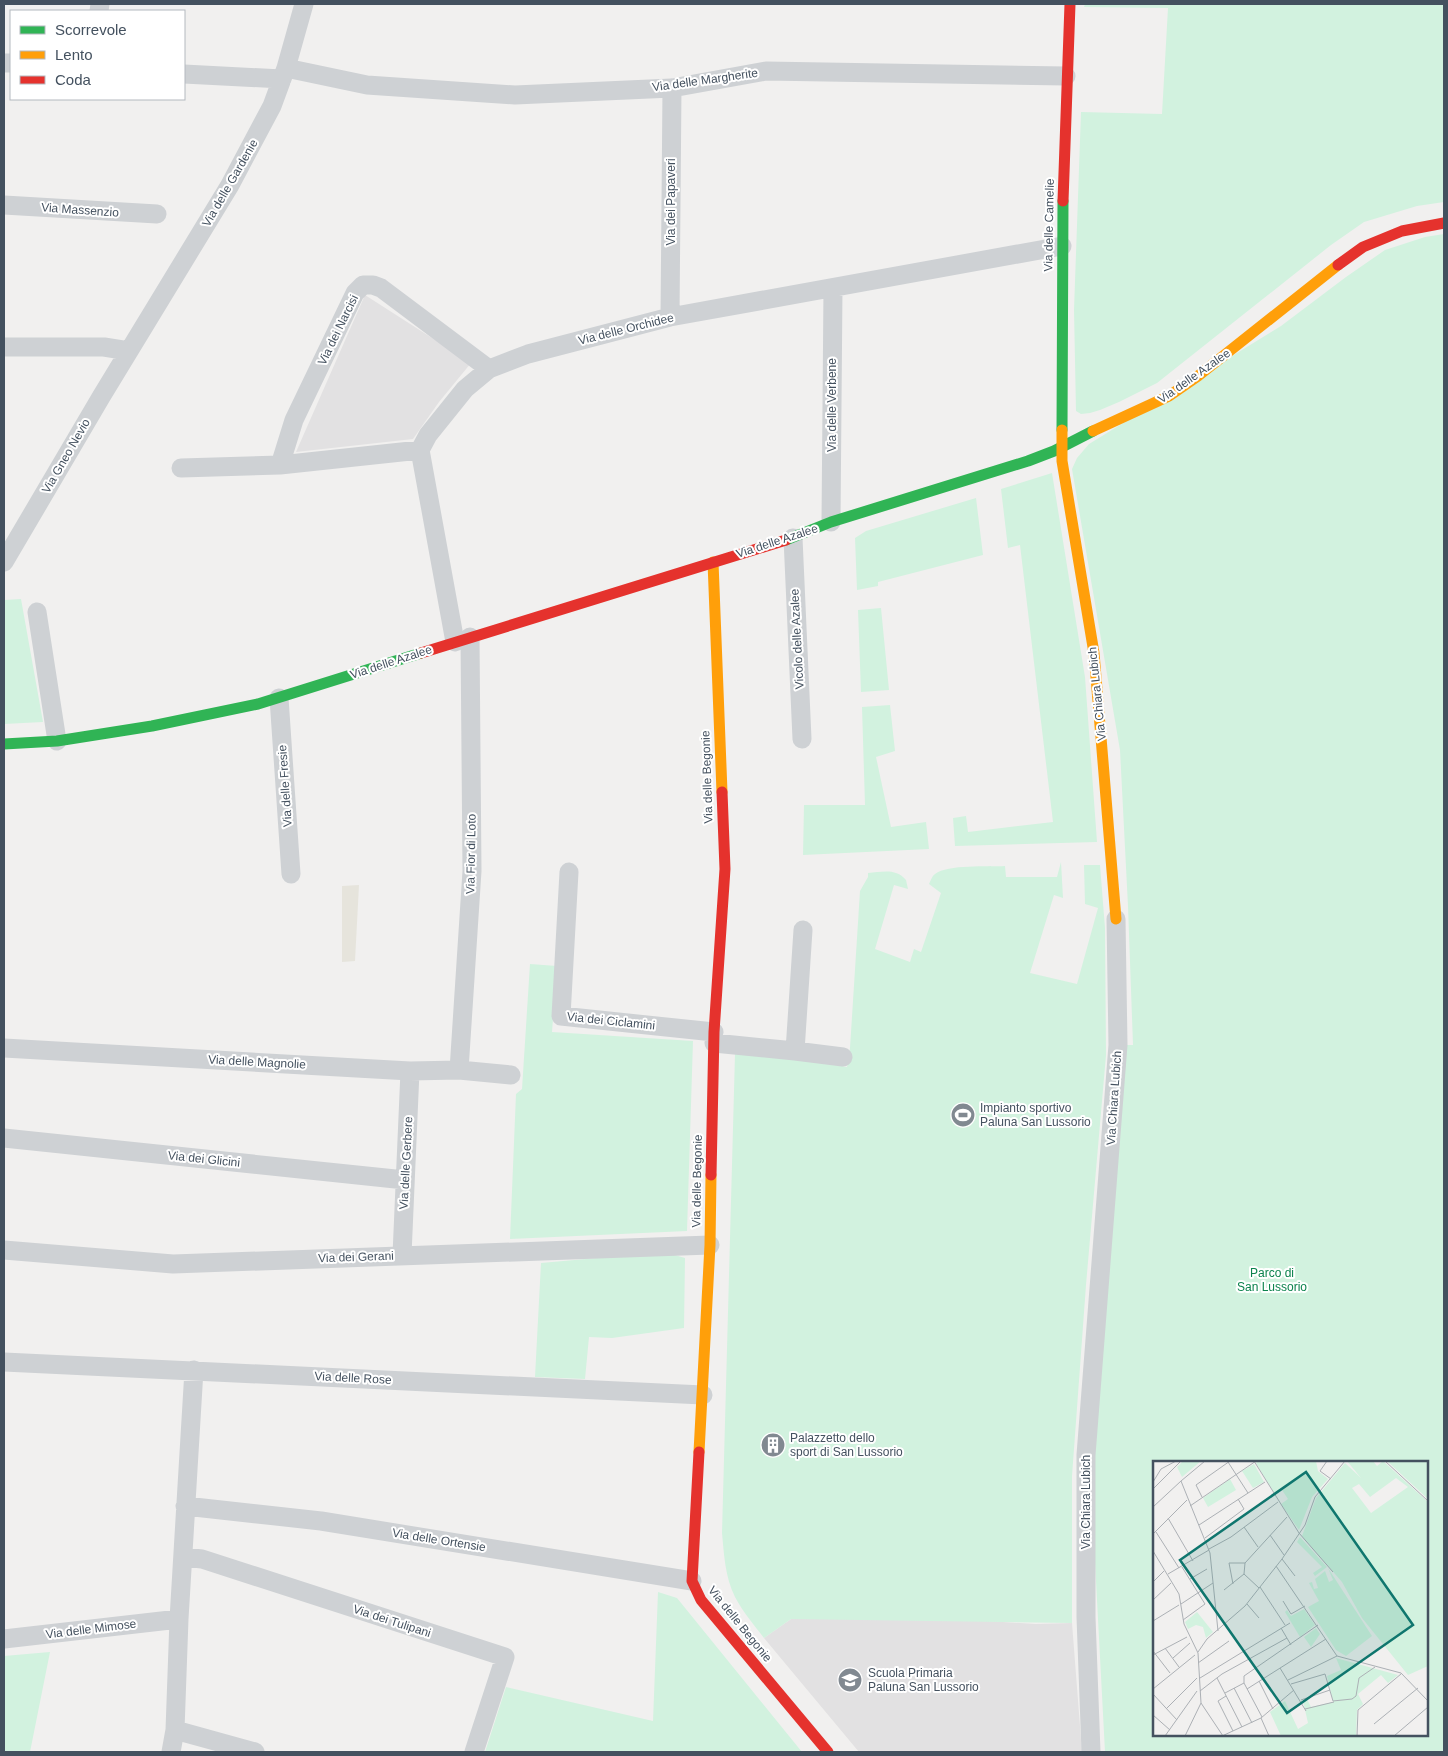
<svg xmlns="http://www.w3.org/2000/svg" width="1448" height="1756" viewBox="0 0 1448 1756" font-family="Arial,sans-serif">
  <rect width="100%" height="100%" fill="#f1f0ef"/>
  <!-- commercial -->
  <path fill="#e6e4dc" d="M359 885 355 961 342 962V886Z"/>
  <!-- education -->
  <path fill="#e2e1e2" d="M365 295 471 363 439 402 413 439 296 452Z
    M833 1618 956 1619 1036 1624 1072 1623 1082 1752H859L764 1638 791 1619Z"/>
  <!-- green -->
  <path fill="#d2f2df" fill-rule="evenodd" d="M1085 4H1444V202L1417 206 1364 222 1331 245 1157 383 1119 402 1100 410 1090 413 1081 414 1076 411 1074 310 1081 112 1162 114 1168 8 1084 7Z
    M1444 234V1752H1105L1088 1429 1118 1045H1133L1128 906 1120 750 1072 469 1077 458 1089 444 1281 326 1346 277 1385 250 1425 237ZM1154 1462H1427V1735H1154Z
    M1052 473 1085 677 1097 842 955 846 953 818 966 816 968 832 1053 822 1020 545 1008 548 1001 489Z
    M976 498 983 555 878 582V586L857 590 855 538 866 531Z
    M21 599 43 722 4 724V600Z
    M881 608 889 690 861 692 858 610Z
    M890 705 895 751 876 757 891 827 926 822 929 849 803 855 804 805H865L862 707Z
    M1061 862 1063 898 1054 895 1030 973 1077 984 1098 908 1085 904 1084 865H1100L1105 928 1106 1055 1086 1285 1072 1476V1623L791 1619 764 1638C754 1625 743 1612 735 1597 725 1577 724 1554 722 1533L735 1054 792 1056 847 1067 850 1048 860 891 868 877V873C882 872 896 868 906 880L908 889 894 885 875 949 910 962 914 949 921 952 941 893 929 884C931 880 932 876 935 874 948 864 988 867 1005 866L1006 877H1057Z
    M530 964 557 966 552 1032 693 1041 687 1231 510 1239 516 1094 522 1089Z
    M664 1252 685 1258 684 1328 612 1338 589 1337 585 1379 535 1377 541 1263Z
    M658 1592 677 1598 802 1752H485L506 1687 653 1721Z
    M50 1652 30 1752H4V1656Z"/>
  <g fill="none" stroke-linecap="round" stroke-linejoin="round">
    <!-- street -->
    <path stroke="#ced1d4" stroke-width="19" d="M99 11 100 4
      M4 63H11
      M286 68 367 85 515 95 672 88 766 71 1066 76
      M184 74 282 79
      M4 205 157 214
      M670 317 672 88
      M4 347H104L129 351
      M280 465 294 420 355 293 363 285H373L381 288 489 369
      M181 468 280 465 420 450
      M831 522 833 288
      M793 538 802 739
      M4 562 101 397 230 185 272 106 286 68 304 4
      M37 612 57 741
      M455 642 420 450 428 435 465 389 489 369 528 354 670 317 1062 246
      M279 698 291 874
      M569 872 561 1016 714 1032
      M714 1043 795 1051 843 1057
      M4 1048 410 1071 459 1070 511 1075
      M795 1051 803 930
      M459 1070 472 871 470 637
      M4 1138 405 1180
      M4 1250 173 1264 710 1245
      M402 1255 410 1071
      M4 1362 703 1395
      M185 1506 321 1521 692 1581
      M183 1557 202 1559 505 1657 474 1752
      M4 1639 179 1619
      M175 1730 255 1752
      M171 1752 175 1730 179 1619 194 1370
      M1091 1752 1086 1617V1455L1118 1045 1116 919"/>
    <!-- fast -->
    <path stroke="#30b455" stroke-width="11" d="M1062 430 1063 201
      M786 540 831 522 1028 461 1054 451 1093 431
      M4 744 57 741 152 726 258 704 421 653"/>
    <!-- slow -->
    <path stroke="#ff9f0a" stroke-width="11" d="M1062 430V461L1094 653 1116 919
      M1093 431 1169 396 1198 376 1338 265
      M713 562 722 792
      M699 1452 710 1245 711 1175"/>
    <!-- jam -->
    <path stroke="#e5322d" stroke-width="11" d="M1063 201 1070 4
      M1338 265 1363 247 1402 231 1444 223
      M421 653 786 540
      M711 1175 714 1032 725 869 722 792
      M699 1452 692 1581 701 1600 828 1752"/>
  </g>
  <!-- icons -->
  <defs>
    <symbol id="stadium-disc" viewBox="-11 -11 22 22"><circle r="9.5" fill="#818991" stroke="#fff"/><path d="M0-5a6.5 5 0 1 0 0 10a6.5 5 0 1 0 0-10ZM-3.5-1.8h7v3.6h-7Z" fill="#fff"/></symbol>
    <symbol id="building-disc" viewBox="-11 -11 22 22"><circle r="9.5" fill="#818991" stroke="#fff"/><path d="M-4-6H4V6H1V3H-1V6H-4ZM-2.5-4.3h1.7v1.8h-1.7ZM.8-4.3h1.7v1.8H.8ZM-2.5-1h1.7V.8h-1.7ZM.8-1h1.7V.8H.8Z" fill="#fff"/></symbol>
    <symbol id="school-disc" viewBox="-11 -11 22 22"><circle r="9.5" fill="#818991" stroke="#fff"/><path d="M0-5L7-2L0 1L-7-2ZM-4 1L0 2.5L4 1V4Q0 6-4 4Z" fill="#fff"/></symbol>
  </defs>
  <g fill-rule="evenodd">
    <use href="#stadium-disc" x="949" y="1101" width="28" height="28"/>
    <use href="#building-disc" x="759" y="1431" width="28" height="28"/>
    <use href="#school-disc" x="836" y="1666" width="28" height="28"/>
  </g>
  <g text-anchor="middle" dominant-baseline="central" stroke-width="4" stroke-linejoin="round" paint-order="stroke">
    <!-- street labels -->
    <g font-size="12" fill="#44515f" stroke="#fff">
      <text transform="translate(705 80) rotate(-8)">Via delle Margherite</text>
      <text transform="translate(230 183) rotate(-60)">Via delle Gardenie</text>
      <text transform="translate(671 202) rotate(-90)">Via dei Papaveri</text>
      <text transform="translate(80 210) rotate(4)">Via Massenzio</text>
      <text transform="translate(1049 225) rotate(-89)">Via delle Camelie</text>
      <text transform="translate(626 329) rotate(-14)">Via delle Orchidee</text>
      <text transform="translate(338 330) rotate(-64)">Via dei Narcisi</text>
      <text transform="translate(1194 376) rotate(-35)">Via delle Azalee</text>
      <text transform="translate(832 405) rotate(-90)">Via delle Verbene</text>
      <text transform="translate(66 456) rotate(-60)">Via Gneo Nevio</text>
      <text transform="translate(777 541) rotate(-18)">Via delle Azalee</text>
      <text transform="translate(797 639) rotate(-93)">Vicolo delle Azalee</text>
      <text transform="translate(391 662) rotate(-18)">Via delle Azalee</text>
      <text transform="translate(1097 694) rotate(-96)">Via Chiara Lubich</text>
      <text transform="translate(707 777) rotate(-92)">Via delle Begonie</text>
      <text transform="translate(285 786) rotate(-94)">Via delle Fresie</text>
      <text transform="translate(471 854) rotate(-89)">Via Fior di Loto</text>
      <text transform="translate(611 1021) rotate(6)">Via dei Ciclamini</text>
      <text transform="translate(257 1062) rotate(3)">Via delle Magnolie</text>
      <text transform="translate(1114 1098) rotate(-86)">Via Chiara Lubich</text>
      <text transform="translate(204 1159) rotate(6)">Via dei Glicini</text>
      <text transform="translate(406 1163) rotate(-87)">Via delle Gerbere</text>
      <text transform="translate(697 1181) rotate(-89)">Via delle Begonie</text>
      <text transform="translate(356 1257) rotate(-2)">Via dei Gerani</text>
      <text transform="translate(353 1378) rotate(3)">Via delle Rose</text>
      <text transform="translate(1086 1502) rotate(-90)">Via Chiara Lubich</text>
      <text transform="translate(439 1540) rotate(9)">Via delle Ortensie</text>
      <text transform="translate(392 1621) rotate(18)">Via dei Tulipani</text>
      <text transform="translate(740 1624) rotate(51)">Via delle Begonie</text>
      <text transform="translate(91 1629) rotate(-7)">Via delle Mimose</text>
    </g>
    <!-- poi labels -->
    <g font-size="12" fill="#44515f" stroke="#fff" text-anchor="start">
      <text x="980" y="1108">Impianto sportivo<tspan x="980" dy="14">Paluna San Lussorio</tspan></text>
      <text x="790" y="1438">Palazzetto dello<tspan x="790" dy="14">sport di San Lussorio</tspan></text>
      <text x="868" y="1673">Scuola Primaria<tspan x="868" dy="14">Paluna San Lussorio</tspan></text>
    </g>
    <!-- park labels -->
    <g font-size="12" fill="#0c834d" stroke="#fff">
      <text x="1272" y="1273">Parco di<tspan x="1272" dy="14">San Lussorio</tspan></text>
    </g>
  </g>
  <!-- overview -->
  <g transform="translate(1153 1461)">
    <rect width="275" height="275" fill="#f1f0ef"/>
    <path d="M30 0H48L29 16 24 6ZM105 0H163L165 10 175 18 159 36 146 69 128 43 135 38 129 29 122 34 103 2ZM194 0H220L224 5 230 0 275 41V205L255 214 209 157 189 121 149 75 163 37 192 2 208 17ZM243 17 255 26 218 52 199 27 206 23 217 36ZM234 0H275V38ZM101 3 111 21 100 27 89 10ZM77 18 83 29 55 46 50 37ZM147 76 174 106 162 115 160 112 169 106 144 81ZM175 107 219 175 193 195 183 189 155 146 166 140 156 122 159 121 161 128 165 127 162 118 172 110 176 121 180 119ZM151 148 162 164 147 176 132 151 134 149 138 155ZM44 151 60 171 53 177 50 166 43 164 35 168 32 161ZM163 167 167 173 158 186 151 176ZM183 197 245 214 235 222 228 214 205 233 210 243 204 249 203 275H128L117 251 132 240 145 268 155 262 150 240 154 238 158 246 180 241 174 215 188 209Z" fill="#d2f2df" fill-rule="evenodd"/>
    <path fill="none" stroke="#acb0b5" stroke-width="1" d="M52 0 28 20 57 92 65 170M101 0 146 72 180 111M174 0 167 10 178 18M232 0 275 40M75 1 95 32M0 21 8 8 23 0M0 28 28 0M49 36 43 24 77 0M37 45 103 0M0 46 28 20M15 57 40 100M46 64 112 21M91 66 105 86M3 71 26 107M0 73 34 39M117 74 131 94M52 77 91 48 85 38M56 88 78 76 125 41M0 90 26 133 31 163 45 192M129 98 142 115M123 105 184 195 248 212 275 240M29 106 52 143 30 159M15 113 56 89M37 118 54 108M0 121 11 110M80 123 76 102H92M107 126 132 164M106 127 91 113 92 102 134 56M71 129 91 113M0 139 18 122M130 140 138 153 152 145M28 143 60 122M94 143 106 157M0 160 26 144M128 167 138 184M12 187 26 206M0 190 17 212M45 191 54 178 92 145 129 98 152 64 162 36 192 0M0 194 34 176M20 197 37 182M45 202 76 180M127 207 153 250M47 217 137 162M64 217 89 266M135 219 184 195M106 220 120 248M138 223 172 213 180 240 199 238 203 235 206 217 222 206M81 227 99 262M0 228 42 194M94 228 173 178M47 230 69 213 134 177M72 232 91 222M0 233 24 259M73 235 65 240 80 270M148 239 177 229M48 242 70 275M13 248 44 217M152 248 181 241M0 254 17 269M109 256 91 222V215L165 164M108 257 116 275M221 263 265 227M12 275 44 230M32 275 48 242 45 192M69 275 108 257 141 229M204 275 205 249 248 213M241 275 275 246"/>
    <path fill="#0f766e" fill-opacity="0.15" stroke="#0f766e" stroke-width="2.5" d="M153 11 260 164 134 252 27 99Z"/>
    <rect width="275" height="275" fill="none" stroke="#44515f" stroke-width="2.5"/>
  </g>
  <!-- border -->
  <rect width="1448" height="1756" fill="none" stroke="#44515f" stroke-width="10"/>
  <!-- legend -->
  <rect x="10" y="10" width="175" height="90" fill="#ffffff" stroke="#b4b9bf"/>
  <rect x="20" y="26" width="25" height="8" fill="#30b455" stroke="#b4b9bf"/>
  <text x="55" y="35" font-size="15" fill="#44515f">Scorrevole</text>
  <rect x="20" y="51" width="25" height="8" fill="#ff9f0a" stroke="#b4b9bf"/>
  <text x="55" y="60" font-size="15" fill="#44515f">Lento</text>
  <rect x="20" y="76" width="25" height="8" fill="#e5322d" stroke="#b4b9bf"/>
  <text x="55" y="85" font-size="15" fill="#44515f">Coda</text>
</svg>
